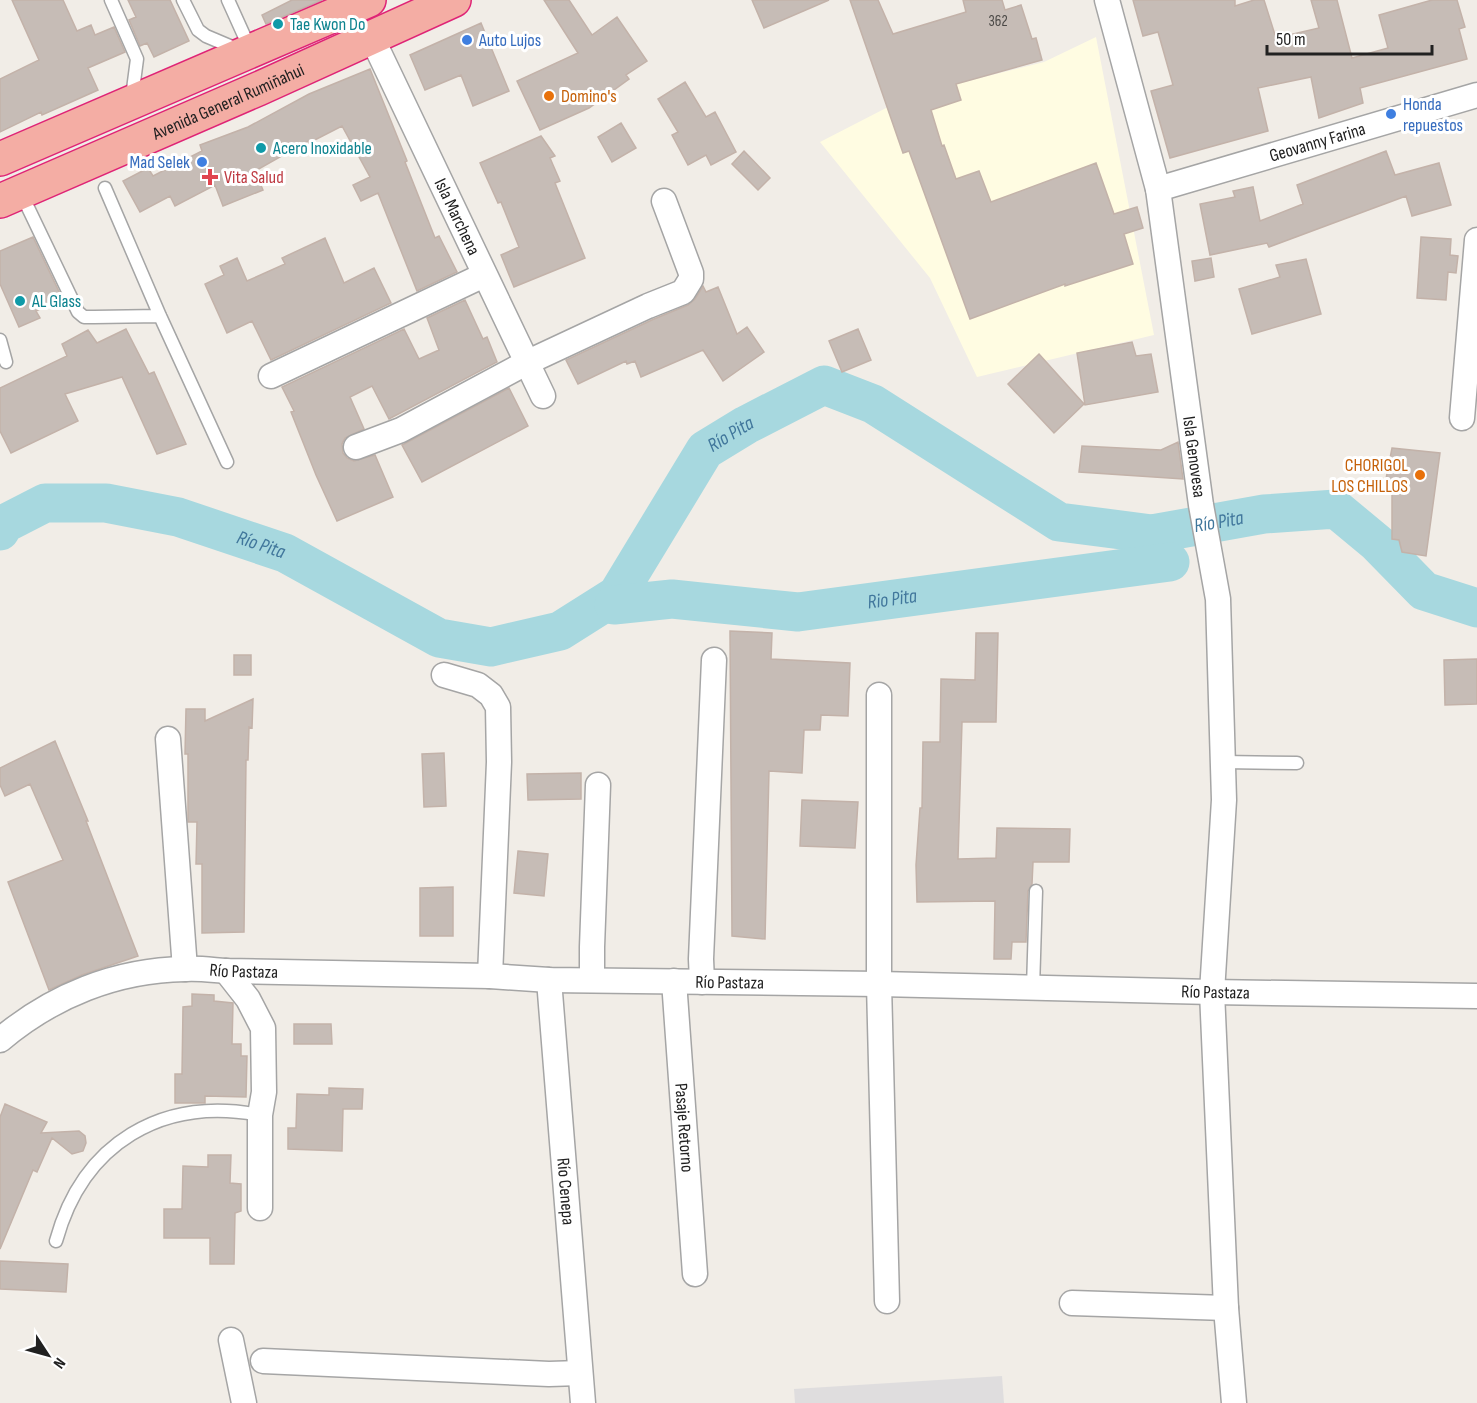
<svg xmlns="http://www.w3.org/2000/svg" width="1477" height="1403" viewBox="0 0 1477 1403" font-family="'Sofia Sans Condensed',sans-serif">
  <rect width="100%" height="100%" fill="#f1ede7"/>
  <!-- residential -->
  <path fill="#dfddde" d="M1002 1376 1004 1403H795L794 1389Z"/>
  <!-- education -->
  <path fill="#fffce2" d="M1096 37 1154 335 977 377 930 278 820 142 888 107 936 89 1044 62Z"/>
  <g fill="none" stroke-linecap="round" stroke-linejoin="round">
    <!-- river -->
    <g stroke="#a7d8df" stroke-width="39">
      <path id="s1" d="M0 531 4 524 45 503H106L178 517 285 553 439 638 491 647 560 631 617 595 705 450 746 425 824 385 873 404 1059 522 1152 534 1264 514 1336 509 1377 543 1424 591 1477 608"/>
      <path id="s2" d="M614 605 672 599 798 612 1170 562"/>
    </g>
  </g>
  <!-- building -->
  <path fill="#c6bcb6" stroke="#c3b2a9" stroke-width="1.5" d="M12 0H63L77 31 91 25 95 35 114 27 125 52 88 68 98 90 42 115 41 112 0 132V79L39 60Z
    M128 0H170L189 41 154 57 147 43 140 46 129 20 136 17Z
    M292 0H322L266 24 262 15Z
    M544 0H569L592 35 617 17 647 61 626 75 629 79 589 108 540 130 517 81 578 53Z
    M752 0H829L764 28Z
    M850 0H878L893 34 966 12 963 0H1002L1005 10 1021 5 1032 39 1036 38 1042 60 956 84 961 100 931 110 942 146 944 145 956 179 979 171 991 202 1096 163 1114 214 1137 207 1143 228 1124 234 1133 264 1065 286V284L970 319 909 151 903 153Z
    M1133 0H1235V6L1254 0H1264L1276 38 1319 28 1311 0H1337L1352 58 1388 48 1379 15 1432 0H1457L1465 27 1459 29 1467 59 1360 88 1363 103 1319 118 1311 77 1258 88 1268 131 1170 158 1151 91 1173 85 1158 32 1143 36Z
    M481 23 509 91 473 106 461 75 425 90 410 55Z
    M370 69 407 161 405 162 435 238 439 236 457 272 417 291 378 193 361 201 353 185 370 177 342 126 309 143 308 141 255 171 263 190 223 206 215 185 175 206 170 196 140 212 123 181 148 168 153 176 202 151 200 145 248 127 309 94Z
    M685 82 706 117 715 112 736 152 711 165 706 155 688 165 672 135 678 132 658 99Z
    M621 123 636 148 612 162 598 137Z
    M541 136 555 156 550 158 560 181 555 183 585 258 514 287 501 255 519 247 501 202 498 203 480 163Z
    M744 151 770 178 758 190 732 164Z
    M1386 151 1395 175 1439 163 1451 205 1412 216 1406 196 1269 247 1267 243 1210 255 1200 204 1235 197 1233 191 1253 187 1260 221 1303 204 1297 185Z
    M33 237 62 298 36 311 40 318 19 327 0 284V251Z
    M1421 237 1451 239 1450 255 1458 256 1456 273 1448 272 1446 300 1417 298Z
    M325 238 344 283 374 268 391 303 271 360 252 321 227 333 205 284 224 275 220 266 237 258 247 281 285 264 282 258Z
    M1211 258 1214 277 1195 281 1192 261Z
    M1306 259 1321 314 1252 334 1239 289 1280 277 1276 265Z
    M703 286 706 292 718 287 737 334 747 327 764 352 723 381 703 350 641 377 635 361 627 364 626 361 578 384 566 360 654 319 688 305 695 299Z
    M465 300 483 339 487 337 497 362 389 419 372 386 350 397 364 429 345 438 342 444 343 453 347 458 354 461 375 455 393 497 337 521 316 475 291 412 294 411 282 387 404 329 419 359 439 350 427 318Z
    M126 329 149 374 154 372 186 444 157 454 122 377 65 394 78 421 11 453 0 431V388L67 356 62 344 88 330 97 343Z
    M858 329 871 360 842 372 829 341Z
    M1132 342 1136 356 1151 354 1158 392 1085 405 1077 353Z
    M1039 354 1084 404 1054 433 1008 384Z
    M509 388 528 426 422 482 402 445Z
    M1178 442 1183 479 1079 472 1082 446 1161 450Z
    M1392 448 1440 453 1426 556 1402 552 1399 540 1392 539V492L1384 489Z
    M730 631 772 633 771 659 850 663 848 716 821 715 820 730H804L802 773 769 771 765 939 732 936Z
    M976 633H998L996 722H962L958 859 996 858 997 828 1070 829 1069 862H1033L1032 884 1028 891 1026 942H1012L1011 959H994L995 901 917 902 916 865 920 808H922L923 742H940L941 679 975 680Z
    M234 655H251V675H234Z
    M1477 659V704L1445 705 1444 660Z
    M253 699 252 728 249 727 248 760H246L244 932 202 933V864H196L197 822H188V754H185L186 709H205V721Z
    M55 741 88 821H86L138 956 82 975 49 990 8 882 63 860 30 784 5 796 0 785V768Z
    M444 753 446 806 424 807 422 754Z
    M581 773V799L528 800 527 774Z
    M802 800 858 802 855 848 800 846Z
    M518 851 548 854 544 896 514 893Z
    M453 887V936H420V888Z
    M192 994 214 995V1001L233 1003 232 1044H241V1056H247L246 1097 205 1096V1103H175V1074H182L183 1007 192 1006Z
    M294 1024H331L332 1044H294Z
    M329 1088 363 1089 362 1109H343L342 1151 288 1149V1128H296L297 1094 329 1095Z
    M5 1104 47 1122 41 1133 79 1131 85 1136 86 1143 83 1151 72 1154 52 1138 37 1172 33 1170 0 1249V1117Z
    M208 1155H231L230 1183 241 1184V1211L235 1213 234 1264H210V1238H164V1209H182L183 1166 208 1167Z
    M0 1261 68 1264 66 1292 0 1289Z"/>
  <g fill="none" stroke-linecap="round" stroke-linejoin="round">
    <defs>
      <path id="service" d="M111 0 137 59 132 97
        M183 0 198 30 206 36 239 50
        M228 0 251 51
        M105 188 160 316 227 462
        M21 193 78 312 84 317H94L160 316
        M0 340 6 362
        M1223 762 1297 763
        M1033 988 1036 891
        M56 1241C83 1143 162 1096 260 1115"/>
      <g id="minor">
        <path id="s3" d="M1107 0 1158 189 1201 505 1218 599 1224 800 1212 992 1226 1308 1234 1403"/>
        <path id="s4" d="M372 38 543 396"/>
        <path id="s5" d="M1158 189 1477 95"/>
        <path d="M271 376 484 275"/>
        <path d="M1462 418 1477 240"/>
        <path d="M356 447 401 430 526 363 648 306 683 292 691 279V273L664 201"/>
        <path d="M444 675 478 685 491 695 498 707 499 762 490 976"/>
        <path d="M879 695V984L887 1301"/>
        <path d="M168 739 185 969"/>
        <path d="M226 971 248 999 263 1028 264 1092 260 1115V1208"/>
        <path id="s6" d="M549 980 583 1403"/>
        <path d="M592 980V947L598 785"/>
        <path id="s7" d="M674 981 695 1274"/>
        <path d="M702 982 701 959 714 660"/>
        <path id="s8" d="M0 1040C52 996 116 970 185 969 198 968 212 970 226 971L490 976 549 980 879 984 1212 992 1477 996"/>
        <path d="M1072 1303 1226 1308"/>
        <path d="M231 1340 244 1403"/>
        <path d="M263 1361 549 1374 580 1373"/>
      </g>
      <g id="trunk">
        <path d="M0 159 369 0"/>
        <path id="s9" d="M0 201 258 89 454 0"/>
      </g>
    </defs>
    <!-- service casing -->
    <use href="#service" stroke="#a5a5a5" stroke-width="15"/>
    <!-- minor casing -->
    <use href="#minor" stroke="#a5a5a5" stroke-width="27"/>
    <!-- trunk casing -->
    <use href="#trunk" stroke="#df2476" stroke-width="36"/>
    <!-- service -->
    <use href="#service" stroke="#fff" stroke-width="12"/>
    <!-- minor -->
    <use href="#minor" stroke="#fff" stroke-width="24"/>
    <!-- trunk -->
    <use href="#trunk" stroke="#f4ada4" stroke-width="33"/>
  </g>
  <!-- markers -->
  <g fill="#0f9aa8" stroke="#fff" stroke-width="2">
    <circle cx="278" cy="24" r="6"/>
    <circle cx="261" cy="148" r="6"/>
    <circle cx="20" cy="301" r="6"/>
  </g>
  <g fill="#3f7fe0" stroke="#fff" stroke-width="2">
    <circle cx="467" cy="40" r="6"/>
    <circle cx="1391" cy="114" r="6"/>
    <circle cx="202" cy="162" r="6"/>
  </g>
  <g fill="#e8710a" stroke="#fff" stroke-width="2">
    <circle cx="549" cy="96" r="6"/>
    <circle cx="1420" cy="475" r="6"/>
  </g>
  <path fill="#e0444e" stroke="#fff" stroke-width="2" d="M207 168h6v6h6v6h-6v6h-6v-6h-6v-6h6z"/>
  <g text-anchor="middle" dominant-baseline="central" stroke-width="6" stroke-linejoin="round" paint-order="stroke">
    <!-- number labels -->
    <g font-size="15" fill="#4a4846">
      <text x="998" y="21">362</text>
    </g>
    <!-- culture labels -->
    <g font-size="18" fill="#0d838f" stroke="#fff" text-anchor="start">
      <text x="290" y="24">Tae Kwon Do</text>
      <text x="273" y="148">Acero Inoxidable</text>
      <text x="32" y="301">AL Glass</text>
    </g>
    <!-- shop labels -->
    <g font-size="18" fill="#366cbe" stroke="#fff" text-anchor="start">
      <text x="479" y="40">Auto Lujos</text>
      <text x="1403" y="104">Honda<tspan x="1403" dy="21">repuestos</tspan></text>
      <text x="190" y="162" text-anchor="end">Mad Selek</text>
    </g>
    <!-- food labels -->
    <g font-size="18" fill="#c56008" stroke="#fff" text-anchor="start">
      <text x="561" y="96">Domino's</text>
      <text x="1408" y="465" text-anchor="end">CHORIGOL<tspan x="1408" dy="21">LOS CHILLOS</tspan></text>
    </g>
    <!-- street labels -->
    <g font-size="18" fill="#212121" stroke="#fff">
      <text stroke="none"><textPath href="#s9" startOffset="249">Avenida General Rumiñahui</textPath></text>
      <text stroke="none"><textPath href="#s5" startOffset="166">Geovanny Farina</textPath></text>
      <text stroke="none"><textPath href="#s4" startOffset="198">Isla Marchena</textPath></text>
      <text stroke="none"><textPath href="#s3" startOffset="466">Isla Genovesa</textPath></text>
      <text stroke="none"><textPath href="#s8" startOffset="261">Río Pastaza</textPath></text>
      <text stroke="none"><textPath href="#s8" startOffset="747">Río Pastaza</textPath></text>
      <text stroke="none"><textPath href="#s8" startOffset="1233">Río Pastaza</textPath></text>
      <text stroke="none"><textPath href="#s7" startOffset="147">Pasaje Retorno</textPath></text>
      <text stroke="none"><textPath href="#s6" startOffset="212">Río Cenepa</textPath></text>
    </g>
    <!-- health labels -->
    <g font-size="18" fill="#be3a42" stroke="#fff" text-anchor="start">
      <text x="224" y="177">Vita Salud</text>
    </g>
    <!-- water labels -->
    <g font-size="20" font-style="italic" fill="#41779c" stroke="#fff">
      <text stroke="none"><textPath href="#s1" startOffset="868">Río Pita</textPath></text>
      <text stroke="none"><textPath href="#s1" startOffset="1408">Río Pita</textPath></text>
      <text stroke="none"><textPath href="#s1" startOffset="276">Río Pita</textPath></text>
      <text stroke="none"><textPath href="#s2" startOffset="280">Rio Pita</textPath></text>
    </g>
  </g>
  <!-- north arrow -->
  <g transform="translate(48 1355) rotate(126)" stroke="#ffffff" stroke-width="4.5" paint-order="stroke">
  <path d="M0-4.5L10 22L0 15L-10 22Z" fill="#212121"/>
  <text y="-9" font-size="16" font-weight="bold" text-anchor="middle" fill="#212121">N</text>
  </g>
  <!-- scale -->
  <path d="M1267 45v9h165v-9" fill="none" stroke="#212121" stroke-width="3"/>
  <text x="1276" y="45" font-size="18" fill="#212121" stroke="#ffffff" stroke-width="4.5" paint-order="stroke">50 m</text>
</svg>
